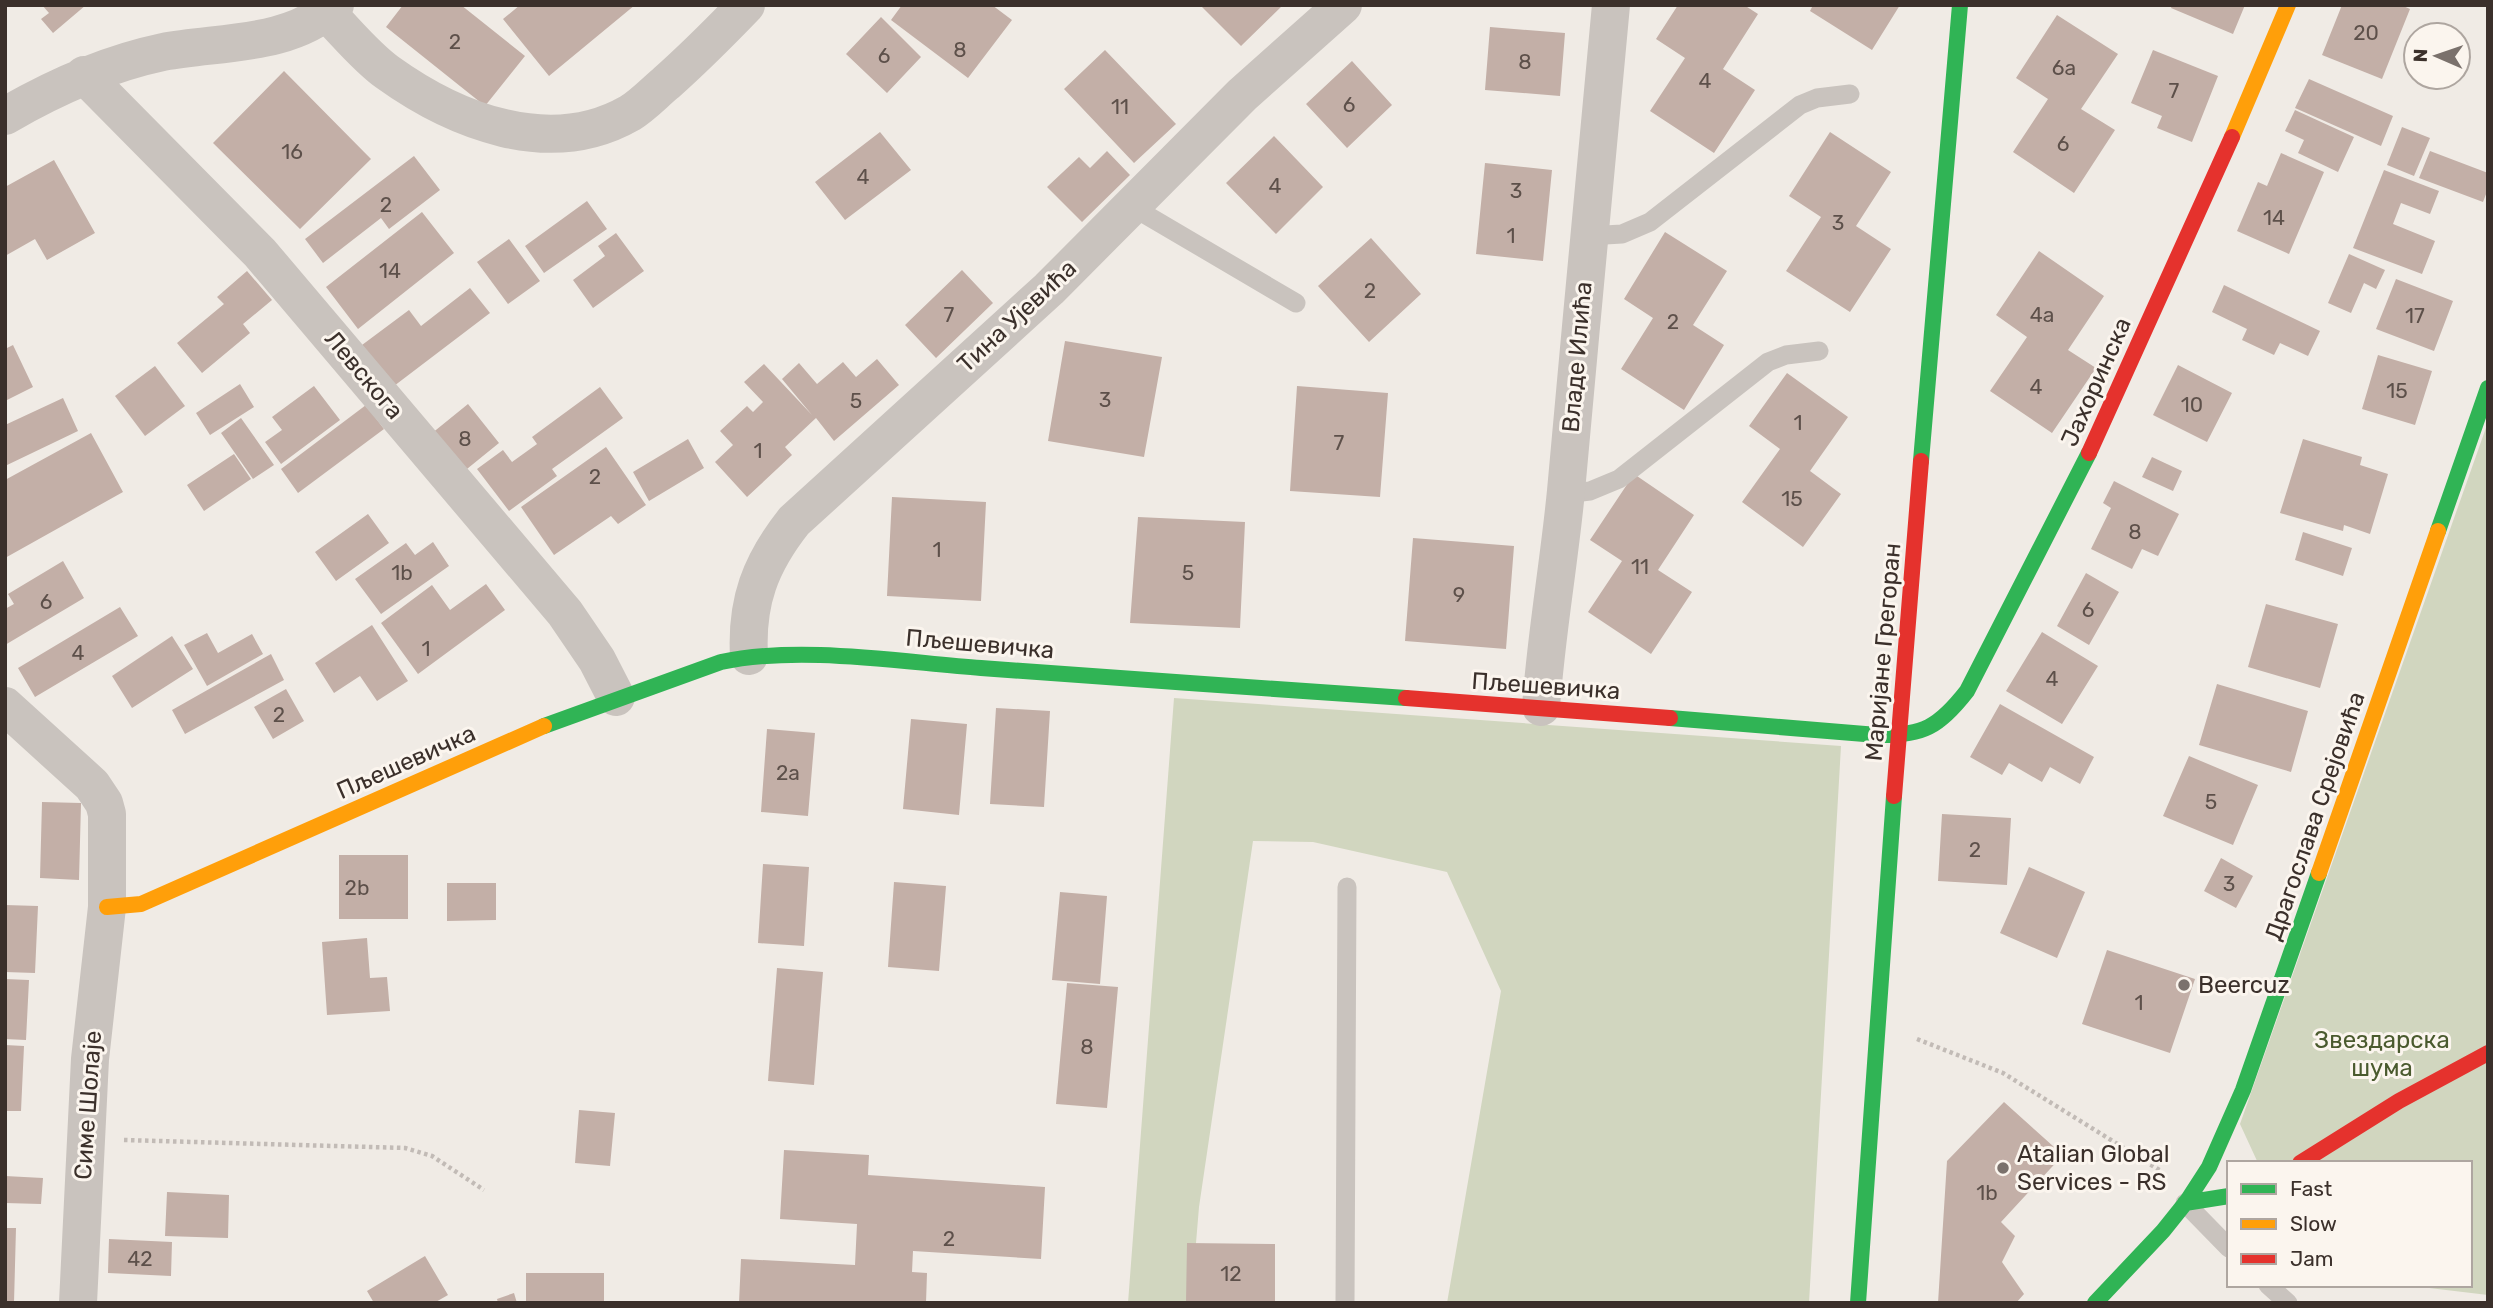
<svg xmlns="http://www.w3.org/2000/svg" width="2493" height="1308" viewBox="0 0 2493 1308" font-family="Rubik,sans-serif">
  <rect width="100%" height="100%" fill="#f0ebe5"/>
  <!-- green -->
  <path fill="#d1d6bf" d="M2488 422V1295L2404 1285H2470V1163H2258L2240 1124Z
    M1174 698 1841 746 1809 1303H1447L1501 991 1447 872 1313 842 1253 841 1199 1207 1191 1303H1128Z"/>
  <!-- building -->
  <path fill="#c3afa7" d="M42 5H86L53 33 41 19 49 13Z
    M403 5H461L525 56 485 106 386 27Z
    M520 5H635L549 76 503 19Z
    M902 5H992L1012 20 968 78 891 20Z
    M1200 5H1283L1241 46Z
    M1678 5H1744L1758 14 1723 69 1755 90 1714 153 1650 111 1685 58 1656 39Z
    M1813 5H1900L1872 50 1810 11Z
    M2172 5H2245L2233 34 2171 8Z
    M2342 5H2401L2410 9 2382 79 2322 55Z
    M2057 15 2118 54 2081 109 2115 130 2074 193 2013 152 2048 99 2016 78Z
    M881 17 921 57 887 93 846 54Z
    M1490 27 1565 33 1560 96 1485 90Z
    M1105 50 1176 124 1134 163 1064 89Z
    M2153 50 2218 76 2192 142 2157 128 2162 116 2131 103Z
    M1352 61 1392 105 1347 148 1306 104Z
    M284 71 371 159 300 229 213 143Z
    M2309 79 2393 116 2381 146 2295 108Z
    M2295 110 2354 137 2338 172 2298 153 2304 140 2285 131Z
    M2402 127 2430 138 2414 176 2387 165Z
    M880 132 911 170 845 220 815 182Z
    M1830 132 1891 172 1856 226 1891 249 1850 312 1786 271 1821 217 1789 196Z
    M1274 136 1323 187 1276 234 1226 183Z
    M1107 151 1130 175 1082 222 1047 187 1079 157 1090 168Z
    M2430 151 2488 173V189L2483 202 2419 178Z
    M2281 153 2324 172 2289 254 2237 231 2258 182 2267 186Z
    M414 156 440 190 389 229 381 218 323 263 305 239Z
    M54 160 95 233 47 260 35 239 5 256V187Z
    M1485 163 1552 170 1543 261 1476 254Z
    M2384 170 2439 191 2430 214 2401 203 2393 224 2435 241 2422 274 2353 248Z
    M587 201 607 229 544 273 525 246Z
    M422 212 454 253 358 329 326 287Z
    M1665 232 1727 271 1693 325 1724 345 1684 410 1621 369 1653 318 1624 299Z
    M616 233 644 271 593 308 573 280 605 256 598 246Z
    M1371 238 1421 294 1369 342 1318 286Z
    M509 239 540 281 508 304 477 262Z
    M2039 251 2104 296 2068 350 2096 368 2052 433 1990 391 2027 337 1996 315Z
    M2349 254 2385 270 2376 289 2364 283 2351 313 2328 303Z
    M962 270 993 303 936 358 905 325Z
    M247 271 272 300 243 324 250 333 202 373 177 343 224 304 217 297Z
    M2396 279 2453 301 2434 351 2376 329Z
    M2224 285 2320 331 2308 356 2280 343 2274 355 2242 340 2247 329 2212 312Z
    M470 288 490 313 394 386 362 345 409 310 421 326Z
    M1065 341 1162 357 1144 457 1048 441Z
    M13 345 33 387 5 401V349Z
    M2378 355 2432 371 2415 425 2362 409Z
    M877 359 899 385 834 441 816 418 785 447 792 455 747 497 715 462 733 445 720 431 747 406 753 412 763 402 744 382 764 364 812 415 782 379 799 363 817 384 843 362 856 377Z
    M2178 365 2232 393 2207 442 2153 415Z
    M155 366 185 406 145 436 115 396Z
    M1787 373 1848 417 1810 471 1841 494 1803 547 1742 502 1780 449 1749 426Z
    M240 384 254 407 210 435 196 413Z
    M314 386 340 420 281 464 265 442 282 430 272 417Z
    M1297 386 1388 393 1380 497 1290 491Z
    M600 387 623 418 552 469 557 476 509 511 477 469 503 450 512 462 537 444 532 437Z
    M63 398 78 431 5 466V425Z
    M468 404 499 443 462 473 431 434Z
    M366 405 384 429 298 493 281 469Z
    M241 418 274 465 253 479 221 433Z
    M91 433 123 492 5 558V480Z
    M688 439 704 468 649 501 633 472Z
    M2303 439 2362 457 2360 465 2388 474 2370 534 2344 525 2343 531 2280 513Z
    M606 447 646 505 618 524 611 516 554 555 521 507Z
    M234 454 251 479 204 511 187 485Z
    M2152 457 2182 471 2173 491 2142 477Z
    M1634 474 1694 515 1658 570 1692 592 1651 654 1588 612 1622 561 1590 540Z
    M2114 481 2179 514 2158 556 2142 549 2132 569 2091 549 2111 508 2103 503Z
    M892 497 986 502 981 601 887 596Z
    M368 514 389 543 336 581 315 552Z
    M1138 517 1245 522 1240 628 1130 623Z
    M2303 532 2352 548 2343 576 2295 560Z
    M1413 538 1514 546 1506 649 1405 641Z
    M433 542 449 566 381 614 355 579 406 543 415 555Z
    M63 561 84 598 5 645V609L14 604 8 594Z
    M2086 573 2119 592 2089 645 2057 626Z
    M486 584 505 610 418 674 381 623 432 585 450 610Z
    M2266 604 2338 624 2320 688 2248 667Z
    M120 607 138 636 35 697 18 668Z
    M372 625 408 681 377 701 360 676 334 693 315 663Z
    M2042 632 2098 666 2062 724 2006 691Z
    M207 633 218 653 252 634 263 654 207 686 184 645Z
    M172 636 193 669 132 708 112 676Z
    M271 654 284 680 185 734 172 710Z
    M2217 684 2308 711 2291 772 2199 745Z
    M286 689 304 721 273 739 254 707Z
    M2000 704 2094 757 2080 784 2050 767 2042 782 2009 763 2002 775 1970 757Z
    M996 708 1050 711 1044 807 990 804Z
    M911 719 967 724 959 815 903 809Z
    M767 729 815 733 808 816 761 812Z
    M2189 756 2258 785 2233 845 2163 816Z
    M42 802 81 803 79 880 40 878Z
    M1942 814 2011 818 2007 885 1938 881Z
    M339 855H408V919H339Z
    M2221 858 2253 876 2236 908 2204 891Z
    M763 864 809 867 804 946 758 943Z
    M2029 867 2085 892 2057 958 2000 933Z
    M894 882 946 886 939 971 888 967Z
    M447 883H496V920L447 921Z
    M1060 892 1107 896 1100 984 1052 980Z
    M5 905 38 906 35 973 5 972Z
    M367 938 370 978 387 977 390 1011 327 1015 322 942Z
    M2107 950 2195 979 2170 1053 2082 1024Z
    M777 968 823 972 814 1085 768 1081Z
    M5 979 29 980 26 1040 5 1039Z
    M1067 983 1118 987 1107 1108 1056 1104Z
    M5 1045 24 1046 21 1111H5Z
    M2004 1102 2063 1155 2001 1222 2015 1236 2002 1262 2024 1294 2016 1303H1938L1947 1161Z
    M579 1110 615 1113 610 1166 575 1163Z
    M784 1150 869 1155 868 1175 1045 1187 1041 1259 913 1251 912 1272 927 1273 926 1303H739L741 1259 855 1265 857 1224 780 1219Z
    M5 1176 43 1178 41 1204 5 1203Z
    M167 1192 229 1195 228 1238 165 1236Z
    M5 1228H16L14 1303H5Z
    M109 1239 172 1242 171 1276 108 1273Z
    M1187 1243 1275 1244V1303H1186Z
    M425 1256 448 1295 434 1303H374L367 1291Z
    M526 1273H604V1303H526Z
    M514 1293 517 1303H498L497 1299Z"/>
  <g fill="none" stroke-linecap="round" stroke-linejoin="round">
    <!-- path -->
    <path stroke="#c2bbb6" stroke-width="4.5" stroke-dasharray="3.5 3.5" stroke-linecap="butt" d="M1917 1039 2003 1073 2161 1171
      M124 1140 405 1148 432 1156 484 1190"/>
    <!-- lane -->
    <path stroke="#c9c3be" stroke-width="19" d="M1131 206 1296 303
      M1588 236 1622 234 1650 222 1800 105 1817 98 1850 94
      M1565 494 1590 491 1619 479 1768 362 1786 355 1819 351
      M2185 1203 2229 1248
      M2268 1285 2288 1303
      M1345 1303 1347 887"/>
    <!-- street -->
    <path stroke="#c9c3be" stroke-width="38" d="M327 13C346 32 365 56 387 72 455 121 550 159 630 113 643 105 654 93 666 83 694 58 720 32 746 5
      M84 75 260 253 565 613 597 660 616 697
      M5 116C55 87 106 64 163 52 221 41 288 47 335 5
      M749 656C746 602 760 564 794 521L1049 289 1242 95 1343 5
      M5 706 92 785 104 803 107 814V907L90 1059 78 1303
      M1541 707C1546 635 1559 564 1566 491 1581 329 1595 167 1611 5"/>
    <!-- fast -->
    <path stroke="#30b455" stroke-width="16" d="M1921 461 1960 5
      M2438 531 2488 388
      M1670 718 1877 735C1923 736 1939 727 1967 691L2089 453
      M544 726 721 662C800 645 900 662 981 668 1123 679 1264 688 1406 698
      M2185 1203 2229 1196
      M1858 1303 1894 796
      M2095 1303 2163 1231 2187 1201 2209 1167 2243 1090 2319 873"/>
    <!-- slow -->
    <path stroke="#ff9f0a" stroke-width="16" d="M2232 137 2288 5
      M2319 873 2438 531
      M107 907 141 904 544 726"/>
    <!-- jam -->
    <path stroke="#e5322d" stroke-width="16" d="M2089 453 2232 137
      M1406 698 1670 718
      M1894 796 1921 461
      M2300 1163 2399 1101 2488 1053"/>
  </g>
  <!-- markers -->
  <g fill="#7a716c" stroke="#fbf5ee" stroke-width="2.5">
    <circle cx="2184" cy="985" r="7"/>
    <circle cx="2003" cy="1168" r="7"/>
  </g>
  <g text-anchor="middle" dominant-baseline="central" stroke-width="6" stroke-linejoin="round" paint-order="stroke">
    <!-- number labels -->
    <g font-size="21" fill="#5d504a">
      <text x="2366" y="32">20</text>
      <text x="455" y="41">2</text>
      <text x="960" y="49">8</text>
      <text x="884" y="55">6</text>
      <text x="1525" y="61">8</text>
      <text x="2064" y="67">6a</text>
      <text x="1705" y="80">4</text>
      <text x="2174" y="90">7</text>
      <text x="1349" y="104">6</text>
      <text x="1120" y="106">11</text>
      <text x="2063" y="143">6</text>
      <text x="292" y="151">16</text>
      <text x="863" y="176">4</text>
      <text x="1275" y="185">4</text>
      <text x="1516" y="190">3</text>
      <text x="386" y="204">2</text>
      <text x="2274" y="217">14</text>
      <text x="1838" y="222">3</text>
      <text x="1511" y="235">1</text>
      <text x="390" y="270">14</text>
      <text x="1370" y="290">2</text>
      <text x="949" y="314">7</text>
      <text x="2042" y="314">4a</text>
      <text x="2415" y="315">17</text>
      <text x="1673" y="321">2</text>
      <text x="2036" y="386">4</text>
      <text x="2397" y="390">15</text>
      <text x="1105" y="399">3</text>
      <text x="856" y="400">5</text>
      <text x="2192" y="404">10</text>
      <text x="1798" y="422">1</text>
      <text x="465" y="438">8</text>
      <text x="1339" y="442">7</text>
      <text x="758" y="450">1</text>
      <text x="595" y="476">2</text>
      <text x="1792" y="498">15</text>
      <text x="2135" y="531">8</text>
      <text x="937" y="549">1</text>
      <text x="1640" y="566">11</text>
      <text x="402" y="572">1b</text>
      <text x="1188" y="572">5</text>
      <text x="1459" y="594">9</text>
      <text x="46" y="601">6</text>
      <text x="2088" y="609">6</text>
      <text x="426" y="648">1</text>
      <text x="78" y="652">4</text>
      <text x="2052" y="678">4</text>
      <text x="279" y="714">2</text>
      <text x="788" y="772">2a</text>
      <text x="2211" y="801">5</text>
      <text x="1975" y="849">2</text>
      <text x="2229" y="883">3</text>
      <text x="357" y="887">2b</text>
      <text x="2139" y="1002">1</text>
      <text x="1087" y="1046">8</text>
      <text x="1987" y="1192">1b</text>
      <text x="949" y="1238">2</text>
      <text x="140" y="1258">42</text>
      <text x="1231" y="1273">12</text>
    </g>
    <!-- street labels -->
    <g font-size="24" fill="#3b302b" stroke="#fbf5ee">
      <text transform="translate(1017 316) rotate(-43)">Тина Ујевића</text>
      <text transform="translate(1577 357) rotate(-85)">Владе Илића</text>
      <text transform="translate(364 375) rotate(50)">Левскога</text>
      <text transform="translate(2096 382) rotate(-66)">Јахоринска</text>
      <text transform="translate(980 644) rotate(5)">Пљешевичка</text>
      <text transform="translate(1883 652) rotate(-85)">Маријане Грегоран</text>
      <text transform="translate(1546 686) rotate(4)">Пљешевичка</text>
      <text transform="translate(406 762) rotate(-24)">Пљешевичка</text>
      <text transform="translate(2315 816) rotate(-71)">Драгослава Срејовића</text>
      <text transform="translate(88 1105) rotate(-86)">Симе Шолаје</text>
    </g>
    <!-- poi labels -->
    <g font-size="24" fill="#3b302b" stroke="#fbf5ee" text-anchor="start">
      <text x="2198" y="985">Beercuz</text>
      <text x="2017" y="1154">Atalian Global<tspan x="2017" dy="28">Services - RS</tspan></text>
    </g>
    <!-- park labels -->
    <g font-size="24" fill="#4a5a2e" stroke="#fbf5ee">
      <text x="2382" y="1040">Звездарска<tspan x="2382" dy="28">шума</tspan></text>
    </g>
  </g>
  <!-- border -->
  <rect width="2493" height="1308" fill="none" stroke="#3b302b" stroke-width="14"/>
  <!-- legend -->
  <rect x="2227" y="1161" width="245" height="126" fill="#fbf5ee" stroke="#aea6a0" stroke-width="2"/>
  <rect x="2241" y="1184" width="35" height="10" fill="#30b455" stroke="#aea6a0" stroke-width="2"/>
  <text x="2290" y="1196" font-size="21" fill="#3b302b">Fast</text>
  <rect x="2241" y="1219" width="35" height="10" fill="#ff9f0a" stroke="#aea6a0" stroke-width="2"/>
  <text x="2290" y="1231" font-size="21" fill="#3b302b">Slow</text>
  <rect x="2241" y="1254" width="35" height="10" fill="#e5322d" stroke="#aea6a0" stroke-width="2"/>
  <text x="2290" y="1266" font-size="21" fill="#3b302b">Jam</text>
  <!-- north arrow -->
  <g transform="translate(2437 56) rotate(272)"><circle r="33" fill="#fbf5ee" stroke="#aea6a0" stroke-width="2"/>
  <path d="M0-5L12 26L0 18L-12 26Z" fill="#7a716c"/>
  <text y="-10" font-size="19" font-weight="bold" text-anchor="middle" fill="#3b302b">N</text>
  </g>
</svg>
